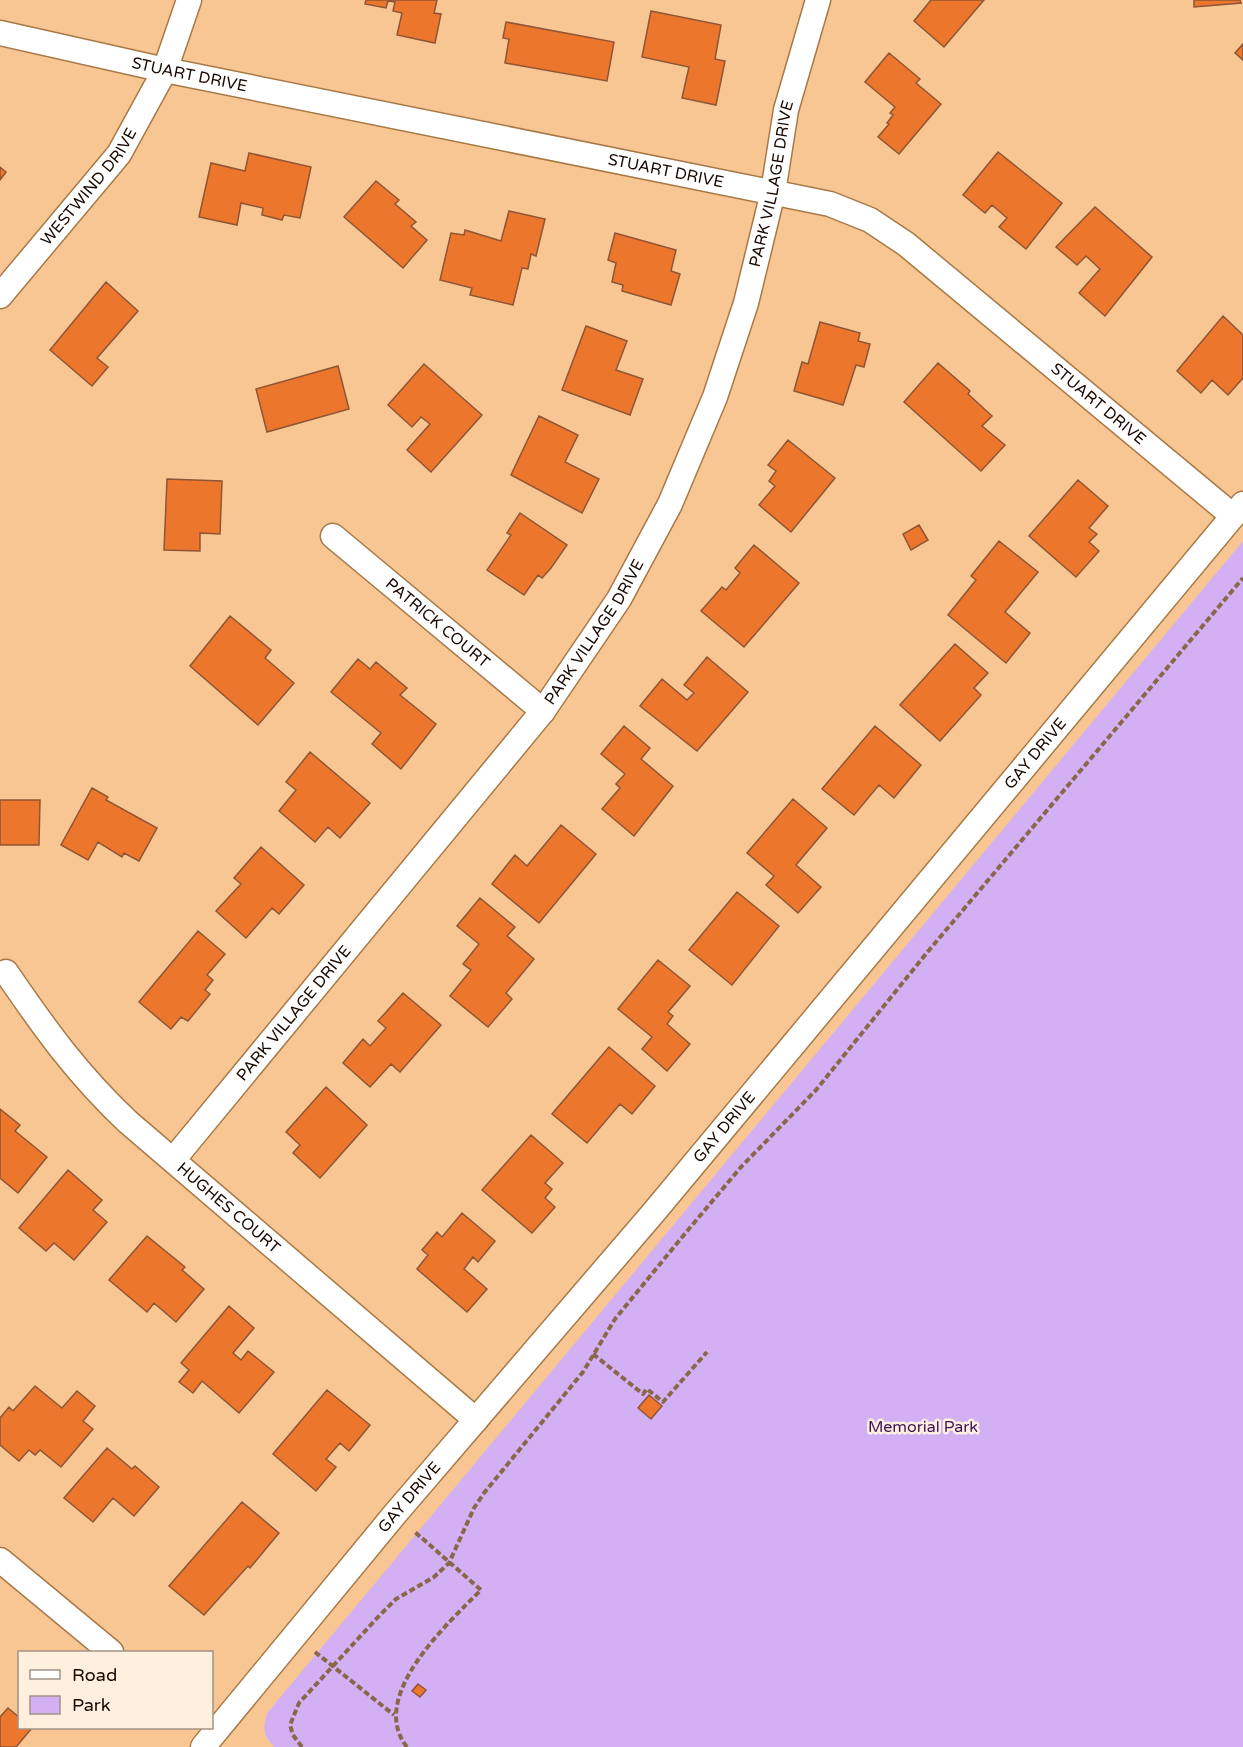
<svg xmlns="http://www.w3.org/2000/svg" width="1243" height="1747" viewBox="0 0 1243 1747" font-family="'Varela Round',sans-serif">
  <rect width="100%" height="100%" fill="#f8c692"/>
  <!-- green -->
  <path fill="#d3b0f4" d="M1243 541V1747H275C263 1737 262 1726 268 1712Z"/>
  <!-- building -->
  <path fill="#ed762d" stroke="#8e5536" stroke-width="1.5" d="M366 0H437L434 13 441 14 435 43 397 35 402 13 393 11 395 2 388 1 386 8 365 4Z
    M931 0H984L944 47 914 21Z
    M1194 0H1240L1241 3 1194 7Z
    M651 11 721 25 715 59 725 61 716 105 682 98 689 67 642 57Z
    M506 22 614 42 607 81 505 63 509 39 503 38Z
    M1243 44V60L1235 53Z
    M889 53 920 79 916 83 941 104 899 154 878 137 889 124 887 123 893 115 890 113 895 107 865 82Z
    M998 152 1062 203 1026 249 999 227 1007 218 992 205 985 213 963 195Z
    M249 153 311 167 300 218 284 215 282 220 262 215 263 208 241 203 237 225 199 217 211 163 245 171Z
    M0 167 6 172 0 180Z
    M376 181 399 200 395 204 416 222 411 226 427 240 403 268 344 217Z
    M1095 207 1152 257 1105 316 1079 293 1100 269 1086 256 1077 265 1056 247Z
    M509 211 545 219 536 256 531 254 528 269 522 268 513 305 470 295 472 288 440 280 451 233 464 235 465 230 501 241Z
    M615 233 676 250 671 271 680 274 671 305 622 291 623 285 612 282 616 263 608 260Z
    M106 282 138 311 97 358 108 367 92 386 50 350Z
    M1223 316 1243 335V378L1228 395 1212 380 1201 393 1177 371Z
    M820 322 860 333 858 341 870 344 864 367 856 365 843 405 794 391 802 362 808 364Z
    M586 326 627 341 616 370 643 379 630 415 562 390Z
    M938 363 970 391 968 394 992 416 982 426 1005 445 981 471 904 402Z
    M424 364 482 415 431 472 407 450 430 424 421 417 412 427 388 405Z
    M338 366 349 409 267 432 256 389Z
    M539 416 578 435 565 462 599 479 582 513 511 475Z
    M788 440 835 478 791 532 759 505 775 486 769 481 776 471 768 465Z
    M167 479 222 481 220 534 200 533V551L164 550Z
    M1078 480 1108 506 1089 528 1097 534 1089 542 1099 551 1076 577 1029 536Z
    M520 513 567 545 551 568 542 578 538 575 524 595 487 570 511 535 507 533Z
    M919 525 928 540 911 550 903 534Z
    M999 541 1038 572 1005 612 1030 633 1006 663 948 615 976 580 971 576Z
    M754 545 799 583 744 647 701 611 722 587 726 590 740 573 735 568Z
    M230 616 271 650 265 658 294 683 258 725 190 666Z
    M955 644 988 673 974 688 981 695 940 741 900 705Z
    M707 657 748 692 697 751 640 706 662 679 687 700 694 693 684 685Z
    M358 659 370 669 376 662 407 688 400 695 436 724 401 769 372 744 381 733 331 692Z
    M624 726 650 748 641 759 673 786 634 836 602 809 620 788 616 784 625 774 601 754Z
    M875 726 921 765 894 798 879 785 854 815 822 789Z
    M310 752 370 803 340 838 328 827 315 842 279 811 296 790 286 782Z
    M92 788 108 797 106 800 157 828 139 861 124 853 122 857 98 842 88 860 61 845Z
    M793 799 827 828 796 865 821 887 798 913 766 885 774 876 747 853Z
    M0 800H40L39 845H0Z
    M561 825 596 854 539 923 492 884 515 855 527 866Z
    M261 847 304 885 279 914 272 908 246 938 216 911 241 884 234 878Z
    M737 892 779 926 732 985 689 950Z
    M480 898 515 927 507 936 534 959 506 993 512 999 488 1027 450 996 471 970 463 964 479 944 457 926Z
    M198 931 225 954 207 975 213 980 205 990 210 994 188 1021 181 1017 171 1029 139 1002Z
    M658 960 690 986 668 1012 673 1016 667 1024 690 1044 667 1071 642 1049 652 1037 618 1009Z
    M403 993 441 1025 400 1072 391 1064 370 1087 343 1063 363 1039 370 1046 386 1028 378 1021Z
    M609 1047 655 1086 632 1114 620 1104 587 1143 552 1114Z
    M326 1087 367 1125 320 1178 293 1153 300 1145 286 1132Z
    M0 1109 20 1125 15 1131 47 1157 18 1193 0 1178Z
    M531 1135 563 1163 545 1183 552 1189 545 1198 555 1207 532 1233 482 1190Z
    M68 1170 102 1200 93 1210 107 1222 74 1260 54 1243 46 1251 19 1228Z
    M462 1213 495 1241 478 1262 473 1257 464 1269 487 1289 467 1312 417 1269 428 1255 422 1250 437 1232 442 1237Z
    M147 1236 185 1267 182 1270 204 1289 176 1322 154 1303 147 1312 109 1280Z
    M229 1306 254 1328 233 1353 241 1360 248 1351 274 1372 239 1413 202 1381 193 1393 179 1382 189 1370 181 1363Z
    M35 1386 62 1408 77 1391 95 1406 83 1421 93 1429 61 1467 40 1450 35 1455 29 1450 19 1461 0 1445V1418L9 1407 13 1411Z
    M327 1390 370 1425 349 1451 340 1443 326 1459 336 1467 316 1491 273 1454Z
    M649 1395 662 1406 651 1419 638 1408Z
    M107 1448 132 1469 135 1466 159 1487 134 1516 113 1498 93 1522 64 1498Z
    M242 1502 279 1533 250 1568 248 1566 204 1615 169 1586Z
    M418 1684 426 1690 420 1697 412 1691Z
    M8 1708 20 1718V1728H32L16 1747H0V1717Z"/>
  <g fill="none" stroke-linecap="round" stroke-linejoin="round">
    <defs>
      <g id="minor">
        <path id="s1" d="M0 33 165 70 830 204 870 220 906 244 1233 516"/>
        <path id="s2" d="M0 296 119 154 165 70 189 0"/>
        <path id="s3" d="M333 536 543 711"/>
        <path id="s4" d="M6 972C45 1029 77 1074 128 1122L476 1420"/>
        <path id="s5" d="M173 1160 543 711 619 599 670 504 715 397 746 303 773 192 786 110 818 0"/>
        <path d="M0 1560 111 1652"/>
        <path id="s6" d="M203 1747 395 1514 654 1212 1243 504"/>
      </g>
    </defs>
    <!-- minor casing -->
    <use href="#minor" stroke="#a77947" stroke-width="27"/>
    <!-- path -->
    <path stroke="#896849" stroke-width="4" stroke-dasharray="6 3" stroke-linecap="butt" d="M593 1354 643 1394 647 1389 663 1402 707 1352
      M315 1652 394 1715
      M302 1747 293 1735 290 1725 299 1703 378 1617 396 1599 434 1577 449 1563 474 1508 484 1493 583 1372 615 1319 683 1236 741 1167 816 1090 925 955 1243 578
      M407 1747C367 1697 447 1624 481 1590L415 1532"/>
    <!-- minor -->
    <use href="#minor" stroke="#fff" stroke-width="24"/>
  </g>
  <g text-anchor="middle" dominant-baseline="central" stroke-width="5" stroke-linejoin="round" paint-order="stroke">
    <!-- street labels -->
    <g font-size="16" fill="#190800" stroke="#feefdf">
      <text stroke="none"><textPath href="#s1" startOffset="194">STUART DRIVE</textPath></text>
      <text stroke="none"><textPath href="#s1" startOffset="680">STUART DRIVE</textPath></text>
      <text stroke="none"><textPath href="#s5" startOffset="1162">PARK VILLAGE DRIVE</textPath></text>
      <text stroke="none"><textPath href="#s2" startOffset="141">WESTWIND DRIVE</textPath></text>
      <text stroke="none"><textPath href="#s1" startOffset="1184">STUART DRIVE</textPath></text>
      <text stroke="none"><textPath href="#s3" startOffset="136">PATRICK COURT</textPath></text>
      <text stroke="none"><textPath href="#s5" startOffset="676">PARK VILLAGE DRIVE</textPath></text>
      <text stroke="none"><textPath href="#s6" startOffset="1296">GAY DRIVE</textPath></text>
      <text stroke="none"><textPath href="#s5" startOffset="190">PARK VILLAGE DRIVE</textPath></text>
      <text stroke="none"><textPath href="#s6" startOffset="810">GAY DRIVE</textPath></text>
      <text stroke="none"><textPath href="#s4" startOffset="326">HUGHES COURT</textPath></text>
      <text stroke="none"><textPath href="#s6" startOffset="324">GAY DRIVE</textPath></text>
    </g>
    <!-- park labels -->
    <g font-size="16" fill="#3e155a" stroke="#feefdf">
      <text x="923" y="1427">Memorial Park</text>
    </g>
  </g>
  <!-- legend -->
  <rect x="18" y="1651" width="195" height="78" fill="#feefdf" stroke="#a29386" stroke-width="1.5"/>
  <rect x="30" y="1670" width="30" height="9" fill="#ffffff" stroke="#a29386" stroke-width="1.5"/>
  <text x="72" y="1681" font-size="18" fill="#190800">Road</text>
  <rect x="30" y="1696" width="30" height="18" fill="#d3b0f4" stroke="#a29386" stroke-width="1.5"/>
  <text x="72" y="1711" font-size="18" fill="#190800">Park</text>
</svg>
